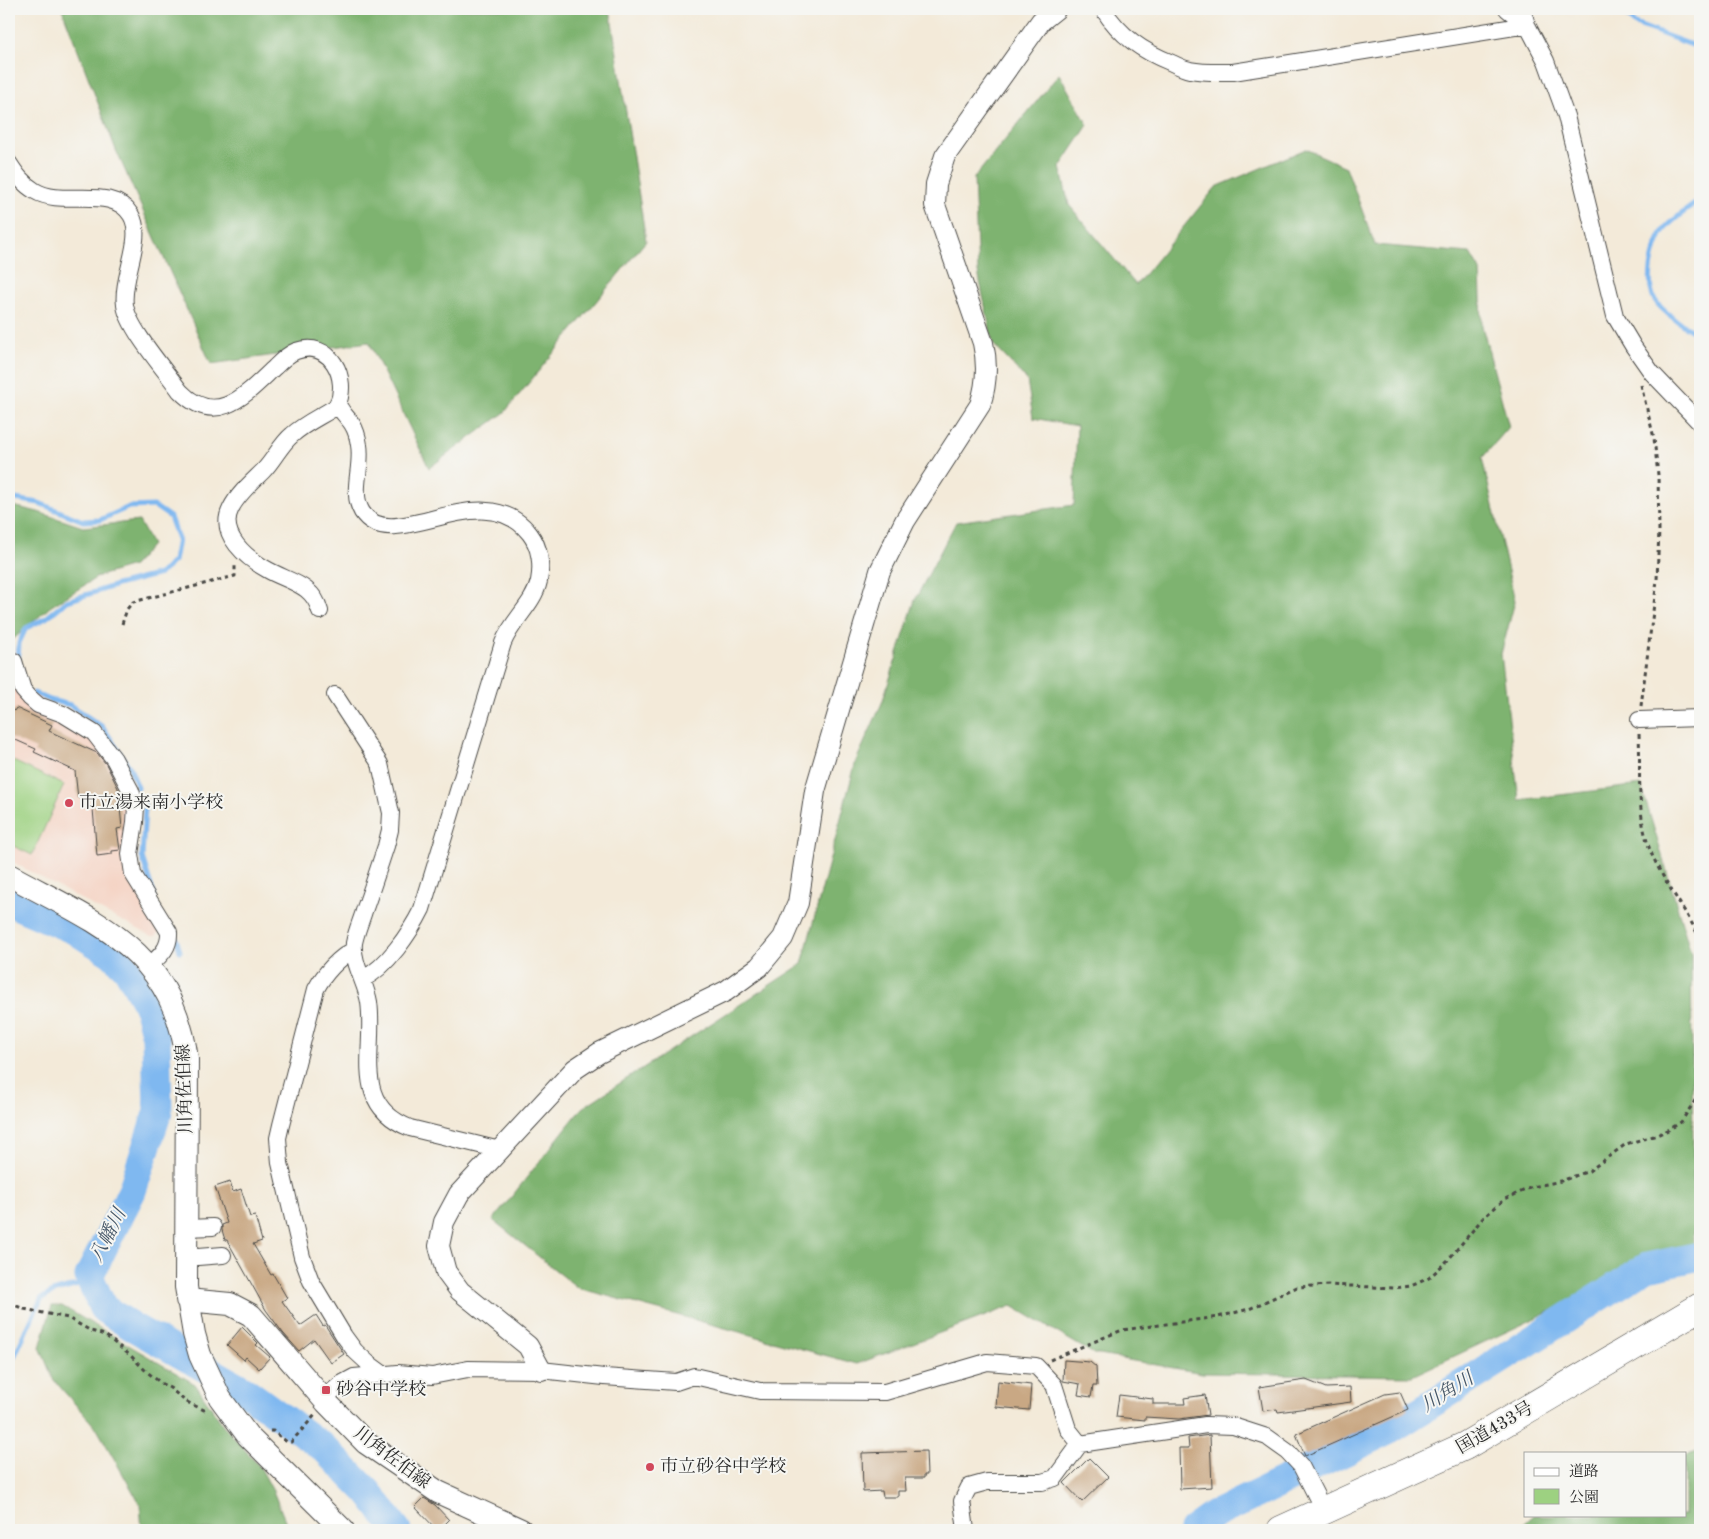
<svg xmlns="http://www.w3.org/2000/svg" width="1709" height="1539" viewBox="0 0 1709 1539" font-family="'Old Standard TT','Noto Serif JP',serif">
  <rect width="100%" height="100%" fill="#f6f6f2"/>
  <filter id="ink" filterUnits="userSpaceOnUse"><feTurbulence type="fractalNoise" baseFrequency=".02" numOctaves="2"/><feDisplacementMap in="SourceGraphic" scale="10" xChannelSelector="R" yChannelSelector="G"/><feConvolveMatrix kernelMatrix="1 2 1 2 8 2 1 2 1" color-interpolation-filters="sRGB"/></filter>
  <filter id="wash" filterUnits="userSpaceOnUse"><feTurbulence type="fractalNoise" baseFrequency=".0096" numOctaves="4" result="noise"/><feDisplacementMap in="SourceGraphic" scale="20" xChannelSelector="R" yChannelSelector="G"/><feGaussianBlur stdDeviation="1.12" result="paint"/><feColorMatrix in="noise" values="0 0 0 0 0 0 0 0 0 0 0 0 0 0 0 0 0 1.4 0 .05"/><feComposite in="paint" operator="in"/></filter>
  <g filter="url(#wash)">
    <rect width="100%" height="100%" fill="#f3ead9"/>
    <!-- built -->
    <path fill="#f5d2c2" d="M9 666 15 681 91 737 110 762 129 800 126 843 159 928V932L156 936H152L106 913 9 860Z"/>
    <!-- green -->
    <path fill="#9dd181" stroke="#647e56" d="M9 759 64 785 32 855 9 844Z"/>
    <!-- forest -->
    <path fill="#7eb36f" stroke="#546f4d" d="M62 9H610L646 241 504 413 429 468 369 342 211 364 116 150Z
      M1059 74 1088 125 1060 167 1069 205 1136 285 1216 187 1306 149 1346 167 1375 245 1470 253 1480 270 1482 326 1509 427 1482 458 1515 601 1501 654 1519 800 1641 785 1691 953 1694 1244 1412 1376 1202 1373 1094 1354 1012 1306 857 1364 578 1288 493 1220 582 1108 802 964 856 761 882 703 915 600 956 522 1074 505 1077 426 1033 418 1027 380 993 344 978 272 974 178Z
      M9 505 38 512 83 527 139 521 152 545 133 566 99 576 50 607 9 643Z
      M52 1306H62L195 1384 223 1425 260 1467 273 1491 289 1530H142L140 1504 97 1429 53 1379 40 1347Z
      M1700 1451V1530H1517L1534 1515H1685V1456Z"/>
    <g fill="none" stroke-linecap="round" stroke-linejoin="round">
      <!-- stream -->
      <path stroke="#7fb8f0" stroke-width="5" d="M1619 9 1635 24 1700 48
        M1700 200C1690 208 1669 221 1662 233 1653 249 1645 283 1655 300 1661 311 1689 330 1700 335
        M9 498 39 503 83 521 100 520 129 507 154 506 170 517 178 539 174 561 160 574 117 585 67 601 46 618 26 628 19 643 18 659
        M34 693 50 700 70 705 103 727 130 768 138 788
        M142 798 145 807 142 857 154 895
        M175 935 180 951
        M9 1368 41 1299 53 1292 92 1281"/>
      <!-- river -->
      <path stroke="#7fb8f0" stroke-width="29" d="M9 902 76 931 111 953 127 968 148 1006 156 1037 158 1111 132 1191 89 1276 103 1308 131 1326 244 1390 324 1448 368 1492 397 1530
        M1193 1530 1214 1515 1390 1430 1647 1267 1700 1256"/>
    </g>
    <g id="blocks">
      <!-- building -->
      <path fill="#c9a884" d="M9 708 14 711 16 708 52 725 49 731 97 753 106 764 118 788 122 828 117 829 120 850 112 851V854L97 856 92 797 78 798 75 771 34 752 36 749 9 737Z
        M230 1182 233 1192 241 1189 250 1217 255 1216 262 1241 253 1244 271 1275 273 1274 287 1298 282 1301 300 1326 316 1315 323 1326 325 1325 344 1354 331 1363 314 1339 299 1351 283 1333 266 1310 227 1240H225L222 1230V1225L227 1223 215 1187Z
        M242 1327 258 1343 256 1345 270 1357 259 1369 246 1357 244 1360 227 1345Z
        M1064 1360 1090 1362 1096 1367 1097 1386H1093L1091 1397 1078 1395 1080 1384 1063 1381Z
        M1306 1380 1326 1388 1350 1387 1351 1402 1278 1412 1277 1409 1263 1411 1259 1387Z
        M998 1381 1031 1385 1029 1410 996 1407Z
        M1400 1392 1408 1410 1305 1456 1296 1434 1385 1394Z
        M1119 1395 1153 1399V1404H1185L1184 1398 1205 1395 1208 1415 1179 1419 1145 1417V1420L1116 1417Z
        M1210 1435 1212 1487 1180 1489 1179 1448H1189L1188 1438Z
        M926 1451 927 1475H924V1478H905L906 1491H898V1497H883L882 1491 863 1492 862 1453Z
        M1089 1458 1108 1477 1082 1502 1064 1483Z
        M424 1498 435 1505 449 1520 439 1530H437L415 1507Z"/>
    </g>
  </g>
  <g filter="url(#ink)">
    <use href="#blocks" fill-opacity="0" stroke="#494845" stroke-width="1"/>
    <g fill="none" stroke-linecap="round" stroke-linejoin="round">
      <defs>
        <path id="minor" d="M1103 9C1120 36 1142 51 1172 63 1178 66 1184 69 1190 70 1205 73 1219 72 1233 72L1527 25 1525 18
          M1507 9 1527 25 1546 61 1566 116 1615 316 1633 346 1652 373 1700 423
          M9 163C16 174 23 184 35 191 63 208 112 184 131 215 145 238 121 277 125 305 128 328 165 370 180 391 217 429 246 394 275 367 281 361 288 354 296 351 330 339 350 378 337 406 322 416 305 423 292 435 280 445 274 460 263 471 252 482 238 494 231 508 217 535 248 559 268 570 289 582 313 584 320 611
          M338 402C339 411 347 416 352 424 356 430 358 438 359 445 363 467 350 492 362 512 392 558 483 472 530 534 540 547 542 565 539 581 534 604 512 620 503 643L422 909C410 933 387 967 363 979
          M14 661 23 690 30 698 38 705 63 714 94 733 114 759 131 791 136 806 135 822 130 854 133 874 169 932C170 948 160 956 149 966
          M335 695 380 764 391 813 390 830 386 846C379 867 372 889 364 911 361 921 356 932 354 943 352 963 366 983 369 1002 376 1051 350 1104 410 1128L500 1150
          M1639 720 1700 718
          M354 950C339 957 324 974 316 989L281 1125 278 1138 280 1163 302 1257 311 1281 344 1336 355 1351 368 1363 383 1374
          M186 1228 213 1227
          M185 1258 223 1255
          M323 1399 341 1384 354 1377 398 1373 432 1376 468 1369 541 1370 604 1377 676 1382 694 1376 760 1391 885 1392 987 1362 1036 1366 1054 1385 1068 1429 1080 1444 1206 1425 1233 1426 1267 1437 1288 1452 1301 1466 1324 1511
          M966 1530 962 1501 969 1487 987 1482H1042L1055 1478 1080 1444"/>
        <path id="tertiary" d="M541 1370 528 1346 460 1291 446 1272 439 1246 444 1222 459 1194 575 1069 599 1053 726 991 759 967 783 938 798 903 815 791 880 571 905 521 980 405C987 384 988 365 983 343L935 205 936 184 945 156 1041 21 1056 9"/>
        <path id="secondary" d="M9 875C96 923 172 948 187 1059L186 1287 194 1334 200 1355 220 1398 248 1436 343 1530
          M187 1300 230 1304 251 1315 326 1402 366 1443 438 1492 521 1530"/>
        <path id="trunk" d="M1281 1530 1465 1446 1700 1307"/>
      </defs>
      <!-- minor casing -->
      <use href="#minor" stroke="#494845" stroke-width="18"/>
      <!-- tertiary casing -->
      <use href="#tertiary" stroke="#494845" stroke-width="22"/>
      <!-- secondary casing -->
      <use href="#secondary" stroke="#494845" stroke-width="24"/>
      <!-- trunk casing -->
      <use href="#trunk" stroke="#494845" stroke-width="29"/>
      <!-- path -->
      <path stroke="#494845" stroke-width="3" stroke-dasharray="4 4" stroke-linecap="butt" d="M122 624 127 609 133 602 235 576V565
        M1641 706 1657 580 1659 530 1658 475 1654 438 1641 385
        M1639 734C1641 777 1635 820 1654 859 1667 887 1687 911 1700 939
        M9 1303 24 1309 68 1318 91 1331 105 1335 131 1356 146 1371 162 1384 170 1388 185 1401 206 1411
        M1050 1360 1122 1330 1218 1317 1249 1309 1297 1287 1329 1285 1394 1288 1411 1286 1429 1278 1448 1260 1483 1218 1505 1199 1532 1187 1561 1181 1589 1171 1626 1144 1657 1135 1670 1129 1681 1122 1700 1093
        M270 1431H273L287 1442H291L315 1415"/>
      <!-- minor -->
      <use href="#minor" stroke="#fff" stroke-width="16"/>
      <!-- tertiary -->
      <use href="#tertiary" stroke="#fff" stroke-width="20"/>
      <!-- secondary -->
      <use href="#secondary" stroke="#fff" stroke-width="22"/>
      <!-- trunk -->
      <use href="#trunk" stroke="#fff" stroke-width="28"/>
    </g>
  </g>
  <!-- markers -->
  <g fill="#d1495b" stroke="#f6f6f2" stroke-width="2">
    <circle cx="69" cy="803" r="5"/>
    <rect x="321" y="1385" width="10" height="10" rx="2.5"/>
    <circle cx="650" cy="1467" r="5"/>
  </g>
  <g text-anchor="middle" dominant-baseline="central" stroke-width="4" stroke-linejoin="round" paint-order="stroke">
    <!-- poi labels -->
    <g font-size="18" fill="#2b2b2b" stroke="#f6f6f2" text-anchor="start">
      <text x="79" y="803">市立湯来南小学校</text>
      <text x="336" y="1390">砂谷中学校</text>
      <text x="660" y="1467">市立砂谷中学校</text>
    </g>
    <!-- street labels -->
    <g font-size="18" fill="#2b2b2b" stroke="#f6f6f2">
      <text transform="translate(185 1089) rotate(-92)">川角佐伯線</text>
      <text transform="translate(1495 1428) rotate(-30)">国道433号</text>
      <text transform="translate(392 1458) rotate(37)">川角佐伯線</text>
    </g>
    <!-- water labels -->
    <g font-size="19" font-style="italic" fill="#456" stroke="#f6f6f2">
      <text transform="translate(109 1236) rotate(-63)">八幡川</text>
      <text transform="translate(1448 1393) rotate(-32)">川角川</text>
    </g>
  </g>
  <!-- margin -->
  <rect width="1709" height="1539" fill="none" stroke="#f6f6f2" stroke-width="30"/>
  <!-- legend -->
  <rect x="1524" y="1452" width="162" height="65" fill="#f6f6f2" stroke="#a5a5a2"/>
  <rect x="1534" y="1468" width="25" height="8" fill="#ffffff" stroke="#a5a5a2"/>
  <text x="1569" y="1476" font-size="15" fill="#2b2b2b">道路</text>
  <rect x="1534" y="1489" width="25" height="15" fill="#9dd181" stroke="#a5a5a2"/>
  <text x="1569" y="1502" font-size="15" fill="#2b2b2b">公園</text>
</svg>
